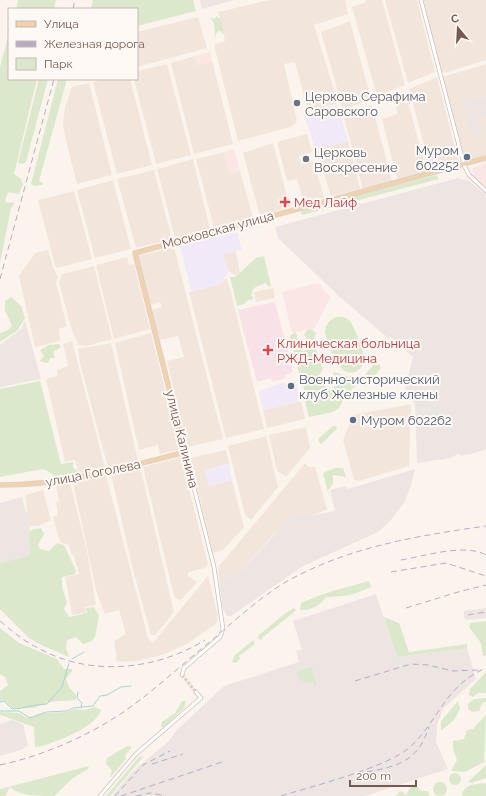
<svg xmlns="http://www.w3.org/2000/svg" width="486" height="796" viewBox="0 0 486 796" font-family="Raleway,sans-serif">
  <rect width="100%" height="100%" fill="#fbf4ed"/>
  <!-- residential -->
  <path fill="#f2e6dc" d="M270 0H345L348 14 314 25 338 103 308 111 295 62 284 64 297 121 291 127 238 141 214 45 225 41 218 12Z
    M366 0H382L405 85 377 96 352 7 366 2Z
    M385 0H417L435 72 408 83Z
    M423 0H486V60L445 73 441 71Z
    M198 17 207 48 137 67V32Z
    M350 21 371 99 343 110 321 32Z
    M195 56 197 65 212 61 233 144 194 154 171 63Z
    M167 64 191 155 156 164 134 79H137V71Z
    M486 64V96L463 103 480 117 486 115V155L466 161 464 159 442 77Z
    M437 77 459 163 431 171 409 89Z
    M104 79H130L152 165 117 174 93 82Z
    M89 83 112 175 77 184 65 137 63 123 65 107 72 87Z
    M405 91 427 172 397 179 382 119 397 114 395 95Z
    M372 105 392 181 363 189 344 118 347 114Z
    M307 134 312 152 299 156 301 165 314 161 324 198 304 203 297 179 287 181 277 142Z
    M348 141 360 189 331 196 318 154 320 153 318 149Z
    M273 143 290 207 260 216 243 153Z
    M224 152 230 174 240 171 253 218 214 228 196 159Z
    M193 159 210 229 175 238 157 169Z
    M154 170 172 239 136 248 117 179Z
    M113 180 131 249 95 258 77 190Z
    M74 191 92 259 57 268 55 265 38 200Z
    M174 247 223 439 188 447 167 361 184 357 178 336 160 340 152 310 162 307 160 302 151 305 138 256Z
    M48 250 53 267 58 277 56 283 67 326 59 329 60 341 35 347 19 276 35 253Z
    M236 251 240 273 235 275 228 271 223 254Z
    M127 257 129 265 134 264 150 329 114 339 96 265Z
    M94 266 112 339 87 346 79 345 72 331 59 283 62 274Z
    M225 279H227L232 296 264 429 226 438 189 292 221 284Z
    M273 288 275 298 256 302 254 292Z
    M151 333 180 449 160 454 158 445 139 450 115 343Z
    M72 341 105 468 79 475 75 460 65 462 46 379 57 376V370L68 366 63 344Z
    M111 343 138 461 108 468 80 363 78 349Z
    M301 401 305 419 267 428 263 410Z
    M411 404 409 466 359 481 354 480 343 440 353 415Z
    M306 427 310 448 286 477 277 471 269 435Z
    M266 436 278 487 251 520 245 515 228 446Z
    M226 450 229 463 205 471 209 486 232 480 244 527 223 550 213 553 190 458Z
    M181 457 208 564 204 568 189 572 187 575 197 582 181 600 175 598 172 588 143 467Z
    M305 463 309 467H315L327 509 324 511 305 518 304 515 274 534 239 573 219 580 218 569 220 565Z
    M140 466 174 612 155 635H151L133 570 111 474Z
    M106 475 148 638 153 643 208 576 218 616 217 623 187 644 162 655 136 661 117 662 114 641 126 634 119 610 105 614 97 594 73 483Z
    M70 483 87 551 96 605 85 607 86 613 72 615 65 577 79 574 74 556 71 553 69 545 60 542 53 517 58 515 56 503 59 501 56 486Z
    M43 490 51 520 38 526H29L25 512 27 511 25 495Z"/>
  <!-- commercial -->
  <path fill="#fae7e3" d="M210 52 212 61 197 65 195 56Z
    M234 149 240 171 230 174 224 152Z
    M486 163V189L473 177 472 172 473 168Z
    M317 283 321 284 322 288 331 297 315 328 292 333 282 292Z"/>
  <!-- industrial -->
  <path fill="#ece5e2" d="M200 0H234L202 9Z
    M486 96V115L480 117 484 132 472 136 463 103Z
    M458 178 469 181 486 195V449L475 453 461 456 458 454 450 458 417 463 415 405 405 388 413 357 390 336 388 338 341 298 278 238 275 227Z
    M25 321 41 379 0 387V345L21 329Z
    M415 469 411 486 404 503 390 521 378 532 303 566 231 616H227L223 609 219 580 239 573 291 517 304 515 305 517 335 511 330 490 346 486 348 489Z
    M22 497 36 555 0 563V503Z
    M376 594 397 657 467 648 476 679 444 708 437 724 436 742 448 769 365 796H112L133 771 169 741 176 731 224 686 299 662 296 651 302 649 293 621Z
    M486 608V618L466 620 464 618V611Z
    M12 720 23 724 28 745 21 750 0 756V724Z"/>
  <!-- education -->
  <path fill="#f1e9f8" d="M338 105 348 141 318 149V147L315 148 305 118 307 114Z
    M237 232 242 250 223 254 228 271 221 284 191 291 180 246Z
    M284 382V384L296 382 301 401 263 410 258 391Z
    M229 463 232 480 209 486 205 471Z"/>
  <!-- medical -->
  <path fill="#f8e1e7" d="M275 302 293 372 285 375V378L272 382 271 378 257 382 238 310Z"/>
  <!-- green -->
  <path fill="#dbe8cc" d="M18 0H56L54 9H16Z
    M93 0H193L196 11 137 26V9H91Z
    M216 16 221 20C221 25 224 30 223 34L220 31 217 32 215 37 214 23 210 18 215 19Z
    M9 34V79H37L14 174 20 178 23 184 19 194 8 192 5 201 7 203 13 202 14 204 11 208 0 263V67Z
    M39 79H48L26 162 22 164 18 163Z
    M58 79H67L39 181 43 183 42 185 34 186 31 184Z
    M436 175 439 179 302 215 301 212 307 208Z
    M264 256 271 286 269 287 265 283 254 288 251 295 254 299 248 300 244 304 237 306 230 277H235L256 258Z
    M11 297 21 306 25 318 18 330 0 342V333L8 330 12 326 5 310V301Z
    M336 317C341 316 346 317 350 321 354 326 364 353 365 358 365 363 361 369 357 371 337 380 330 346 325 333 325 325 329 320 336 317Z
    M311 329 316 333 313 342 323 369 318 377 319 382 331 390 337 384 333 373 334 372 353 378 357 383 355 387 351 389 354 396 343 400 339 408 333 412 309 417 305 402 307 397 300 377 290 336 294 333 297 334V345L303 352 309 346V341L304 335 307 330Z
    M59 344 61 347 53 352 55 358H50L48 363 41 362 40 360 44 356 40 350 49 345Z
    M378 362 381 368 365 387 363 377 375 363Z
    M40 381 61 464 73 462V467L78 472 77 475C60 484 57 475 43 469L0 477V389Z
    M333 426H336L337 429C330 434 327 441 320 444L318 439Z
    M335 468H343L346 477 333 475V484L328 490 329 496 323 473Z
    M41 528 44 534 38 545 40 549 49 551 57 543 64 545 76 571 75 574 62 577V587L67 602 64 609 69 617 87 613 86 608 94 607 99 616 95 637 92 641 83 644 76 637 67 640 66 648 69 657 39 644 29 638 0 609V563L29 556 31 551 29 541 31 530Z
    M369 581 371 587C362 591 351 596 342 596 336 597 331 596 325 598 320 606 310 611 300 610L301 603 326 593Z
    M294 608 296 610 293 613 263 637 261 640 258 638 259 635 283 615Z
    M384 617 399 623 409 652 467 644V648L397 657Z
    M486 621V655L483 656 481 643 469 627 471 623Z
    M0 628 19 643 57 659 64 669H72V671L66 679 69 687 76 695V700L48 702 34 708H12L4 700 0 701V691L8 685 5 677 0 674Z
    M252 641H254L255 644 239 656 240 659 236 663 232 662 235 655Z
    M311 667 317 685H315L312 681 306 683 299 679 297 674 299 671Z
    M486 672V693H478L473 697 469 695 470 689Z
    M486 698V702L482 703 479 711 472 712 468 709V704L474 699Z
    M182 701H186L184 708 164 727H161L162 722 175 713Z
    M458 701 460 709 454 720 441 731V721Z
    M95 707 101 710C97 727 53 744 37 747H35L34 727 0 715V712L19 713 27 718 45 713 67 712 74 709 84 710Z
    M486 715 484 762 465 772 451 771 457 760 453 749V741L464 739 467 730 473 729Z
    M127 746 132 747 125 756 126 759 110 778 112 770 106 764 107 758Z
    M144 756 110 796H106L139 757Z
    M486 765V778L471 783 468 782Z
    M89 766 88 769 73 778 54 796C39 796 19 796 10 787L5 796H0V789Z
    M449 779a6 6 0 1 1 12 0a6 6 0 1 1-12 0Z
    M433 789a7 7 0 1 1 14 0a7 7 0 1 1-14 0Z
    M483 783 486 784V796H462C463 785 474 784 483 783Z
    M411 786 418 787 421 791H428L430 796H395L400 791 403 792 406 795Z"/>
  <g fill="none" stroke-linecap="round" stroke-linejoin="round">
    <!-- stream -->
    <path stroke="#aad3d4" stroke-width="1" d="M72 659 84 652
      M78 692 77 698 82 703 81 707
      M0 702 4 701 12 709C24 709 35 704 47 704L62 687 69 663
      M0 711H19L30 718 46 712 67 711 73 708 93 706 100 696 107 695 121 687 131 686"/>
    <!-- minor-tunnel -->
    <path stroke="#dacec6" stroke-width="3" stroke-dasharray="3 1.5" stroke-linecap="butt" d="M182 675 196 692"/>
    <defs>
      <path id="minor" d="M421 0 464 165 469 175 486 191
        M182 675 184 668 220 637 223 629 214 567 185 452
        M100 796 136 754 201 698 196 692"/>
      <path id="major" d="M0 485C64 485 124 468 185 452L135 253 486 158"/>
    </defs>
    <!-- minor casing -->
    <use href="#minor" stroke="#cfbeb6" stroke-width="4.5"/>
    <!-- major casing -->
    <use href="#major" stroke="#d8d1ce" stroke-width="5.5"/>
    <!-- minor -->
    <use href="#minor" stroke="#fff" stroke-width="3"/>
    <!-- major -->
    <use href="#major" stroke="#f2d1ad" stroke-width="4"/>
    <!-- rail -->
    <path stroke="#b6abc5" stroke-width="1" stroke-dasharray="6 4" stroke-linecap="butt" d="M73 9 75 0
      M0 279 54 79
      M401 560C425 556 465 543 486 555
      M391 572 446 563 486 576
      M406 608 458 592 486 585
      M468 615 486 612
      M0 621C13 632 25 642 40 649 91 677 157 670 205 640
      M355 681 411 664 428 665 453 671 479 670
      M152 764 183 754
      M0 765C42 756 86 737 122 713 153 692 181 665 211 641 234 621 257 600 284 583 347 547 416 536 486 526
      M367 772C399 766 418 761 429 727
      M115 796 143 765 170 751
      M121 796 225 761
      M136 796 150 793 166 796
      M281 796C313 786 385 768 409 748 439 721 444 686 486 668"/>
  </g>
  <!-- markers -->
  <g fill="#6b7280" stroke="#fef9f4" stroke-width="1.5">
    <circle cx="297" cy="103" r="4"/>
    <circle cx="306" cy="159" r="4"/>
  </g>
  <g fill="#5c6f8a" stroke="#fef9f4" stroke-width="1.5">
    <circle cx="467" cy="157" r="4"/>
    <circle cx="291" cy="386" r="4"/>
    <circle cx="353" cy="420" r="4"/>
  </g>
  <g fill="#e0444e" stroke="#fef9f4" stroke-width="1.5">
    <path d="M283 196h4v4h4v4h-4v4h-4v-4h-4v-4h4z"/>
    <path d="M266 344h4v4h4v4h-4v4h-4v-4h-4v-4h4z"/>
  </g>
  <g text-anchor="middle" dominant-baseline="central" stroke-width="4" stroke-linejoin="round" paint-order="stroke">
    <!-- worship labels -->
    <g font-size="13" fill="#5b616d" stroke="#fef9f4" text-anchor="start">
      <text x="305" y="96">Церковь Серафима<tspan x="305" dy="15">Саровского</tspan></text>
      <text x="314" y="152">Церковь<tspan x="314" dy="15">Воскресение</tspan></text>
    </g>
    <!-- service labels -->
    <g font-size="13" fill="#4e5e75" stroke="#fef9f4" text-anchor="start">
      <text x="459" y="150" text-anchor="end">Муром<tspan x="459" dy="15">602252</tspan></text>
      <text x="299" y="379">Военно-исторический<tspan x="299" dy="15">клуб Железные клены</tspan></text>
      <text x="361" y="420">Муром 602262</text>
    </g>
    <!-- health labels -->
    <g font-size="13" fill="#be3a42" stroke="#fef9f4" text-anchor="start">
      <text x="294" y="202">Мед Лайф</text>
      <text x="277" y="343">Клиническая больница<tspan x="277" dy="15">РЖД-Медицина</tspan></text>
    </g>
    <!-- street labels -->
    <g font-size="13" fill="#755a51" stroke="#fef9f4">
      <text transform="translate(218 230) rotate(-15)">Московская улица</text>
      <text transform="translate(182 439) rotate(76)">улица Калинина</text>
      <text transform="translate(93 473) rotate(-11)">улица Гоголева</text>
    </g>
  </g>
  <!-- legend -->
  <rect x="8" y="8" width="130" height="72" fill="#fef9f4" stroke="#c7b9b3"/>
  <rect x="16" y="21" width="20" height="6" fill="#f2d1ad" stroke="#c7b9b3"/>
  <text x="44" y="28" font-size="12" fill="#755a51">Улица</text>
  <rect x="16" y="41" width="20" height="6" fill="#b6abc5" stroke="#c7b9b3"/>
  <text x="44" y="48" font-size="12" fill="#755a51">Железная дорога</text>
  <rect x="16" y="58" width="20" height="12" fill="#dbe8cc" stroke="#c7b9b3"/>
  <text x="44" y="68" font-size="12" fill="#755a51">Парк</text>
  <!-- north arrow -->
  <g transform="translate(458 28) rotate(342)" stroke="#fef9f4" stroke-width="3" paint-order="stroke">
  <path d="M0-3L7 15L0 10L-7 15Z" fill="#755a51"/>
  <text y="-6" font-size="11" font-weight="bold" text-anchor="middle" fill="#755a51">С</text>
  </g>
  <!-- scale -->
  <path d="M350 780v6h66v-6" fill="none" stroke="#755a51" stroke-width="2"/>
  <text x="356" y="780" font-size="12" fill="#755a51" stroke="#fef9f4" stroke-width="3" paint-order="stroke">200 m</text>
</svg>
